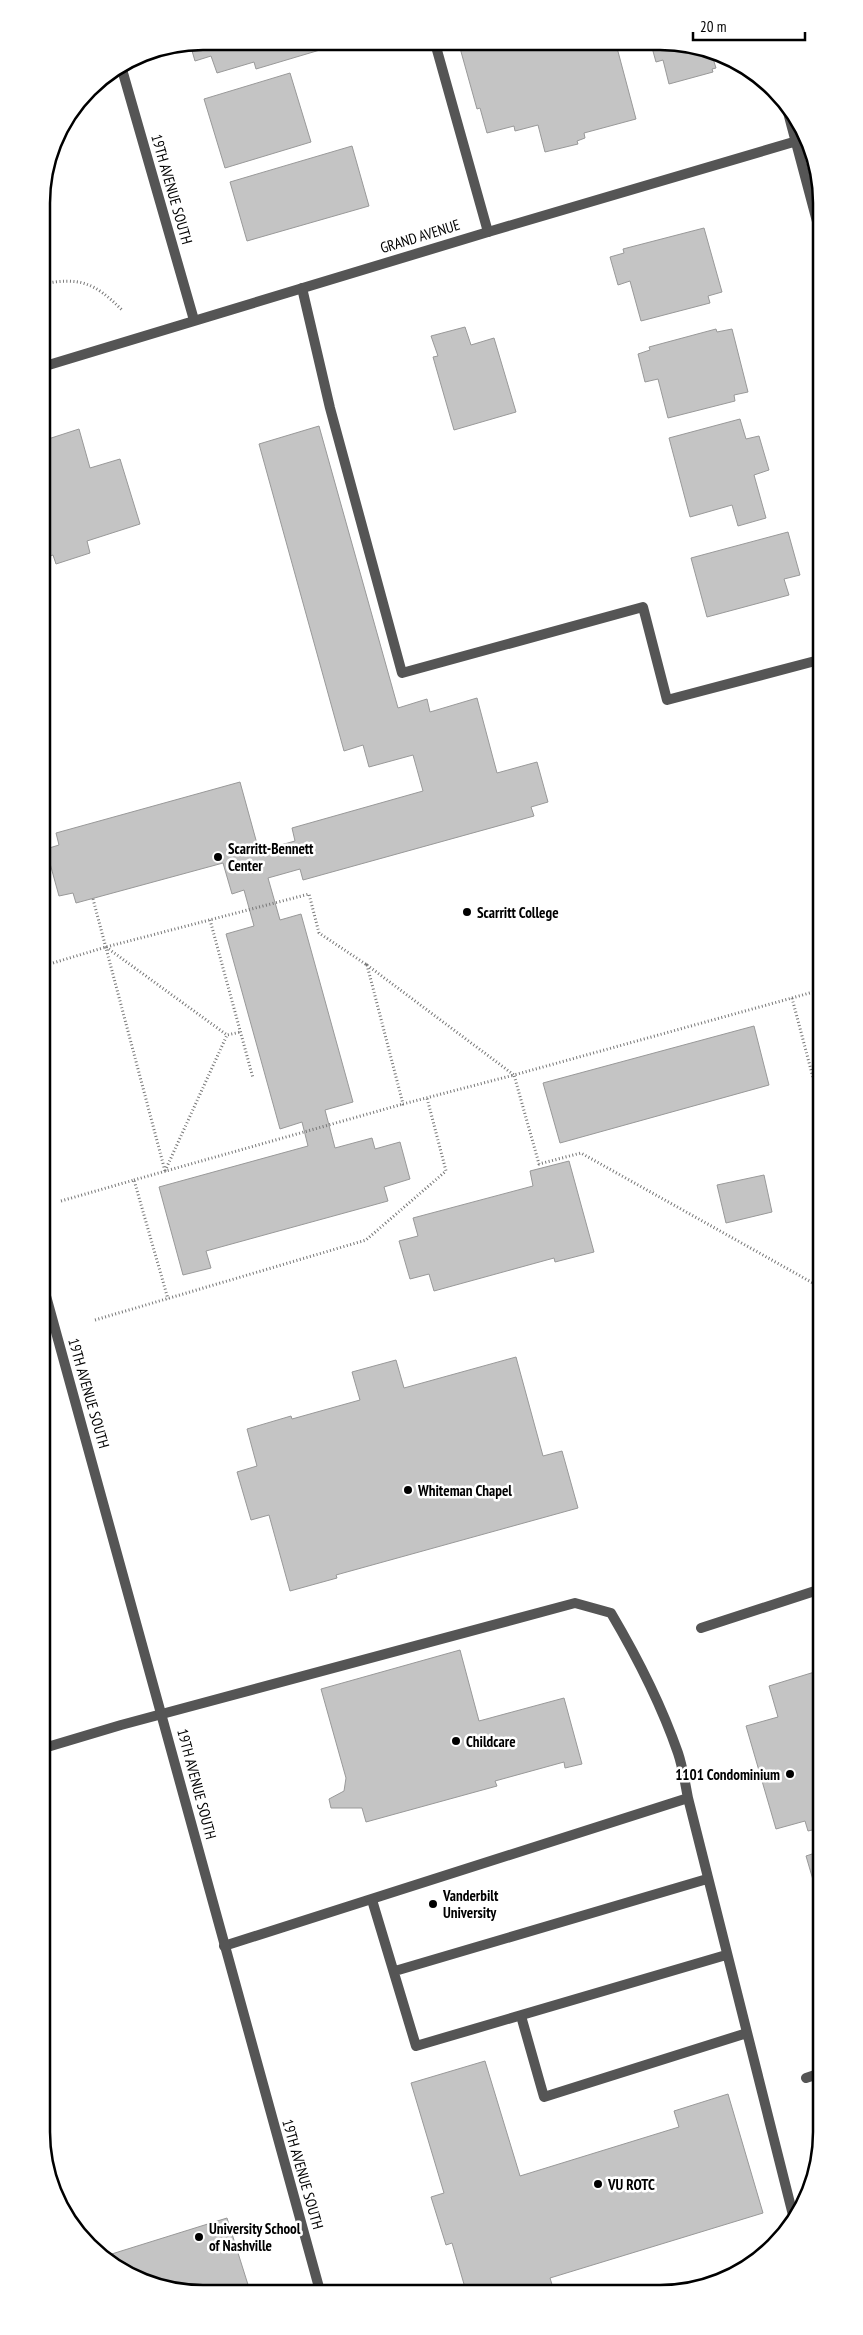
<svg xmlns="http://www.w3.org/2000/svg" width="863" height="2335" viewBox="0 0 863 2335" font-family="'PT Sans Narrow',sans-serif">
  <rect width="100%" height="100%" fill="#fff"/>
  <!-- building -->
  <path fill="#c4c4c4" stroke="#999" d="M203 41 339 42 340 44 256 69 254 62 217 73 211 56 195 61 190 44Z
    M462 43 616 44 636 119 584 133 585 138 577 141 578 144 545 152 538 125 515 131 514 126 487 133 480 108 477 109 460 48H463Z
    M651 44H692L711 52 716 68 712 69 713 72 669 84 663 60 656 62Z
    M290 73 311 142 225 168 204 99Z
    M352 146 369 206 247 241 230 182Z
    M704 228 722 292 708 296 710 303 641 321 630 281 618 285 610 257 624 253 623 249Z
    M465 327 471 345 494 338 516 412 454 430 433 357 438 356 431 336Z
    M716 329 717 332 732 329 748 392 734 395 735 401 668 418 658 379 645 382 638 354 650 350 649 347Z
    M740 419 746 439 759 436 769 470 754 475 766 518 738 526 732 505 690 517 669 438Z
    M319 426 398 708 427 699 430 712 477 698 497 773 537 762 548 802 531 807 534 816 303 880 300 869 268 878 280 920 301 914 353 1102 325 1110 335 1148 372 1138 375 1149 400 1142 410 1179 384 1187 388 1201 206 1251 211 1268 183 1275 159 1187 308 1146 302 1122 280 1129 226 934 254 926 244 890 232 894 223 863 76 903 73 893 59 896 46 849 59 845 56 833 240 782 259 851 295 841 292 828 423 791 413 755 369 767 363 745 344 751 259 444Z
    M79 429 90 468 120 459 140 524 87 541 90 553 56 564 53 555 42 559V441Z
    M788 532 800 575 784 579 789 595 707 617 691 558Z
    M754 1026 769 1085 560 1143 543 1083Z
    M569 1161 594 1252 555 1262 554 1258 434 1291 429 1274 410 1279 399 1241 418 1236 413 1218 533 1186 530 1171Z
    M764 1175 772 1212 726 1223 717 1185Z
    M516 1357 543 1456 562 1451 578 1508 336 1575 337 1578 290 1591 269 1515 251 1520 237 1472 257 1466 247 1429 291 1416 292 1419 360 1400 352 1372 396 1360 404 1388Z
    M460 1650 479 1721 564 1698 582 1764 565 1768 564 1762 495 1781 497 1786 366 1822 362 1808H331L329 1799 344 1791 346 1778 321 1689Z
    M821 1670V1828L808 1831 805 1821 776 1829 746 1726 778 1717 769 1686Z
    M821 1851V1907L806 1856Z
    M485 2061 520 2176 679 2127 674 2111 728 2094 763 2213 550 2278 554 2291H466L452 2243 446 2245 431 2197 444 2193 411 2083Z
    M820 2149 817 2163 813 2151Z
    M227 2218 250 2291H171L131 2277 102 2257Z"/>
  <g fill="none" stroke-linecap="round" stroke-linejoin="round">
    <!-- path -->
    <path stroke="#777" stroke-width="3" stroke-dasharray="1 2.5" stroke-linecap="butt" d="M42 284C80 277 94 282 122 310
      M93 899 165 1171
      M210 920 253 1078
      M106 947 227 1035 241 1032
      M367 965 514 1075 403 1104Z
      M43 966 106 947 309 894 319 933 367 965
      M792 998 820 990
      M820 1104 792 998 514 1075 539 1164 581 1153 820 1287
      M165 1171 227 1035
      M134 1180 403 1104
      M61 1201 134 1180 168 1299
      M95 1320 366 1240 446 1171 427 1098"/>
    <!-- lane -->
    <path stroke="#555" stroke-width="10" d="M435 43 488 232
      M302 288 330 408 402 673 643 607 667 700 819 660
      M701 1628 821 1589
      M44 1748 121 1725 575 1603 611 1613C637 1657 661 1704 678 1753 683 1768 685 1783 688 1798
      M372 1900 416 2046 726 1955
      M224 1946 688 1798 794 2219
      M395 1971 707 1879
      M521 2016 544 2097 747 2033
      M806 2078 821 2073"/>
    <!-- street -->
    <path stroke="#555" stroke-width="10" d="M121 66 194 320
      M786 105 819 229
      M42 367 488 232 807 138
      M43 1285 320 2291"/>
  </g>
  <!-- markers -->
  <g fill="#000" stroke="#fff" stroke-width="2">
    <circle cx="218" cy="857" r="5"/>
    <circle cx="467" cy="912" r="5"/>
    <circle cx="408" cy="1490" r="5"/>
    <circle cx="456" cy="1741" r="5"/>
    <circle cx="790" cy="1774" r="5"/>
    <circle cx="433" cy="1904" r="5"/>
    <circle cx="598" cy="2184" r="5"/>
    <circle cx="199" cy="2237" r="5"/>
  </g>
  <g text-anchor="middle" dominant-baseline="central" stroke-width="5" stroke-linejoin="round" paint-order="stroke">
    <!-- street labels -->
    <g font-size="15" fill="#000" stroke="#fff">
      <text transform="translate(172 189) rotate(74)">19TH AVENUE SOUTH</text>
      <text transform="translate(420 236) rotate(-17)">GRAND AVENUE</text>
      <text transform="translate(89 1393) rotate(74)">19TH AVENUE SOUTH</text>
      <text transform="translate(197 1784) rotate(75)">19TH AVENUE SOUTH</text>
      <text transform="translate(303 2174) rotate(74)">19TH AVENUE SOUTH</text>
    </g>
    <!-- poi labels -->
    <g font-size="15" font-weight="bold" fill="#000" stroke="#fff" text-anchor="start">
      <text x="228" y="848">Scarritt-Bennett<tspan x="228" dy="17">Center</tspan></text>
      <text x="477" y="912">Scarritt College</text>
      <text x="418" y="1490">Whiteman Chapel</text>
      <text x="466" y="1741">Childcare</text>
      <text x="780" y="1774" text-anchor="end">1101 Condominium</text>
      <text x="443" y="1895">Vanderbilt<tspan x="443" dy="17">University</tspan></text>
      <text x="608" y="2184">VU ROTC</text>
      <text x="209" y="2228">University School<tspan x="209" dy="17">of Nashville</tspan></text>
    </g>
  </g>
  <!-- crop -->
  <path d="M0 0H863V2335H0ZM203 50H660A153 153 0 0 1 813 203V2132A153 153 0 0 1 660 2285H203A153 153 0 0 1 50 2132V203A153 153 0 0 1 203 50Z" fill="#fff" fill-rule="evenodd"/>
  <path fill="none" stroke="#000" stroke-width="2.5" d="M203 50H660A153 153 0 0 1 813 203V2132A153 153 0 0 1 660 2285H203A153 153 0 0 1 50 2132V203A153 153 0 0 1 203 50Z"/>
  <!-- scale -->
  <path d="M693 32v8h112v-8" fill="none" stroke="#000000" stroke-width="2.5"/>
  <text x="700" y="32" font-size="15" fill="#000000" stroke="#ffffff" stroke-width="4" paint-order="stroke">20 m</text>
</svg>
